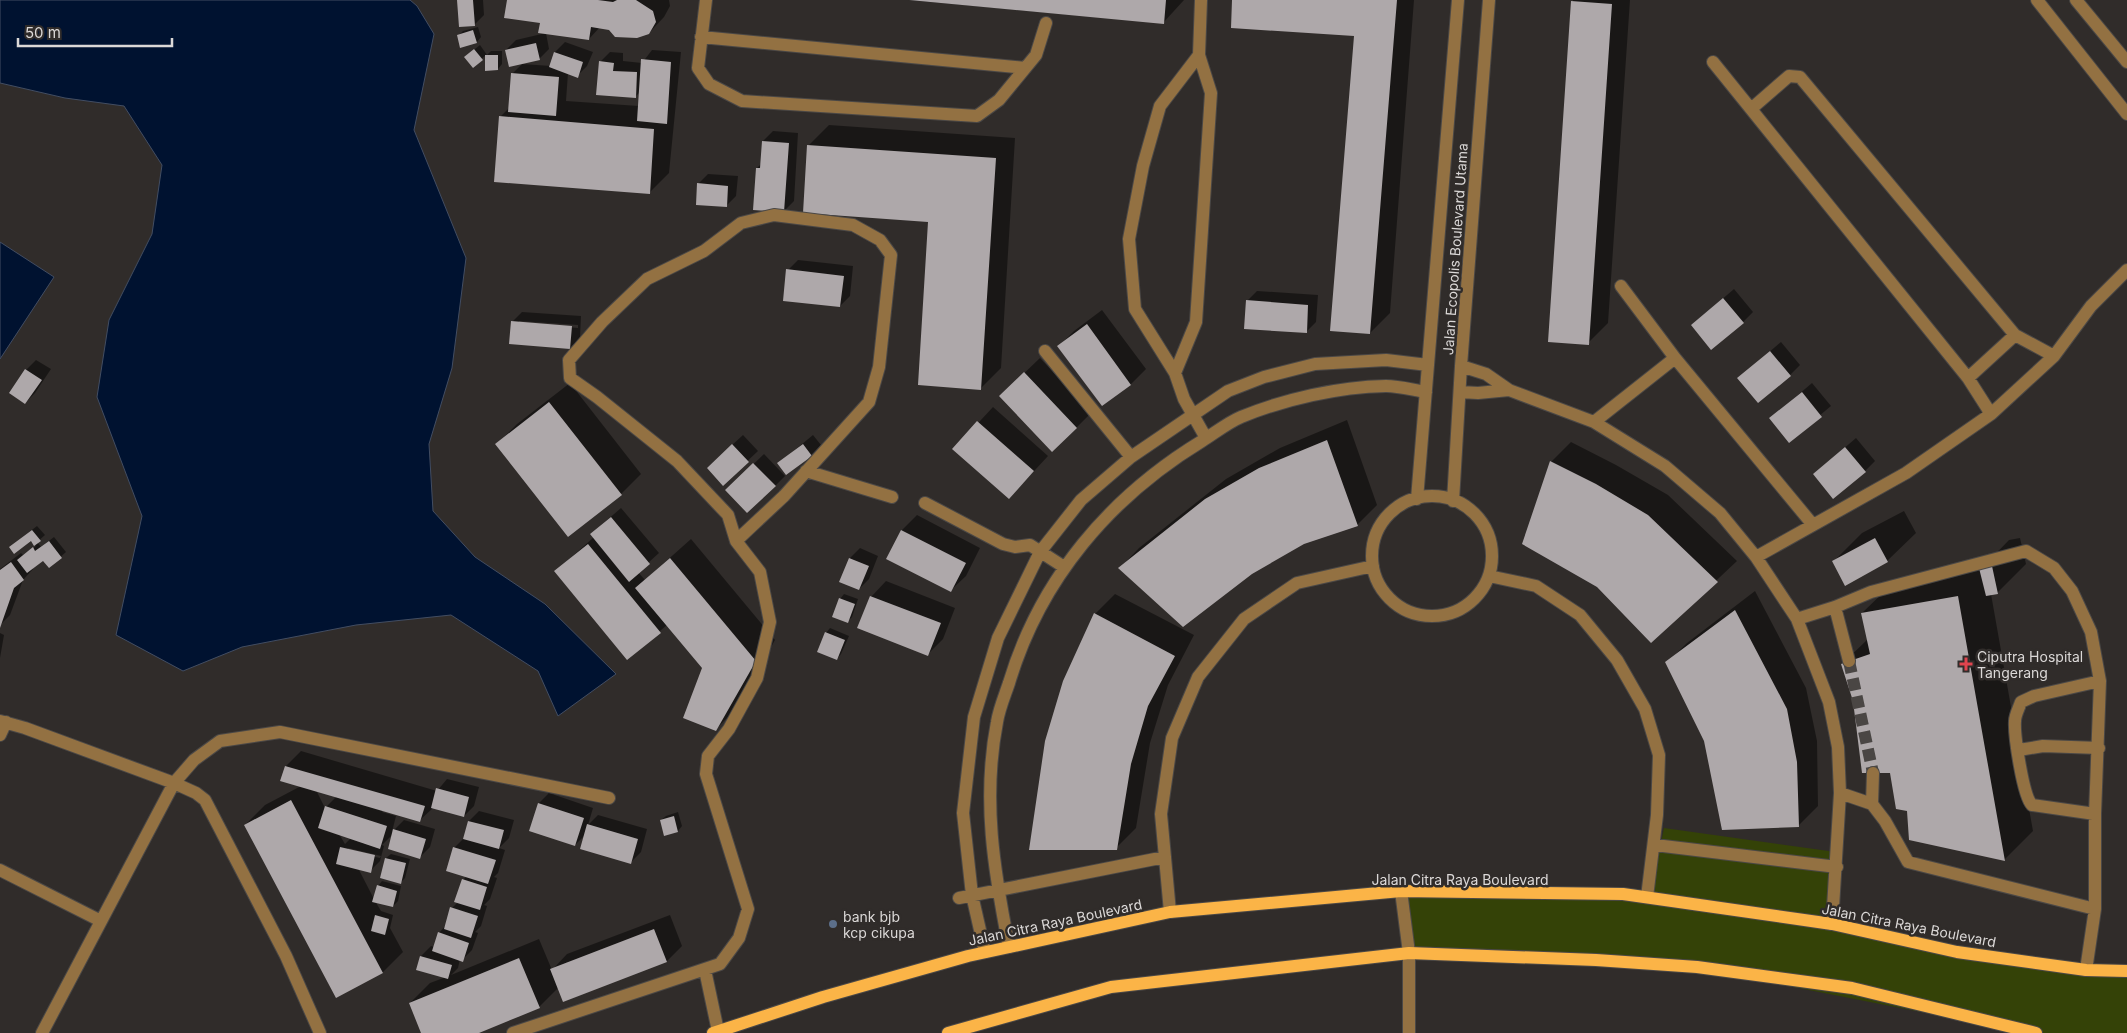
<svg xmlns="http://www.w3.org/2000/svg" width="2127" height="1033" viewBox="0 0 2127 1033" font-family="Inter,sans-serif">
  <rect width="100%" height="100%" fill="#302c2a"/>
  <!-- green -->
  <path fill="#344207" d="M1664 828 1836 852 1830 921 1650 895Z
    M1399 889 1623 895 2127 975V1033H2028L1697 968 1410 953Z"/>
  <!-- water -->
  <path fill="#001230" stroke="#424d62" d="M0 0H410L417 6 434 34 414 130 466 258 452 368 429 444 433 511 475 557 545 604 616 674 558 716 538 671 451 615 356 625 242 647 183 671 116 635 142 516 97 397 109 320 152 234 162 165 124 106 65 98 0 83Z
    M0 242 54 277 0 359Z"/>
  <!-- shadow -->
  <path fill="#0007" fill-rule="evenodd" d="M458 0H483L484 15 474 25Z
    M508 0H669L670 6 664 17 649 33 600 27 589 39 541 22Z
    M908 0H1184L1163 23Z
    M1234 0H1414L1390 313 1370 333 1355 35Z
    M1573 0H1630L1608 323 1588 343Z
    M478 27 481 37 477 42 458 36 463 31Z
    M546 33 549 49 539 59 506 50 516 40Z
    M565 42 593 52 587 66 577 76 568 73 566 101 639 106 640 92 635 97 600 62 610 52 623 53V61L642 63 652 50 681 52 669 173 649 193 500 117 509 108 512 74 522 64 551 66 555 52Z
    M480 45 487 55 491 51H502V64L498 69 486 55 473 66 470 53Z
    M829 125 1015 138 1001 368 981 388 929 220 809 145Z
    M773 131 798 133 794 201 784 211 757 168 762 163 763 141Z
    M708 174 738 176 736 196 726 206 698 184Z
    M798 260 853 266 850 296 840 306 788 270Z
    M1734 289 1753 312 1743 322 1692 325Z
    M1257 291 1318 295 1316 322 1306 332 1247 301Z
    M1102 310 1146 369 1131 384 1102 405 1059 346 1074 331Z
    M522 312 581 316 580 338 570 348 512 322ZM519 321 578 325V328L519 323Z
    M1781 342 1800 365 1790 375 1739 378Z
    M1040 358 1091 413 1076 428 1016 381Z
    M36 360 51 369 35 393 25 403 11 393 26 370Z
    M570 383 641 474 621 494 568 535 497 444 517 424Z
    M1812 383 1831 406 1789 441 1771 418Z
    M993 407 1048 456 1023 483 954 449Z
    M1347 420 1377 505 1357 525 1120 568 1139 548 1226 479 1280 448Z
    M743 435 758 451 723 484 718 458Z
    M813 435 821 445 811 455 779 463Z
    M1856 438 1875 461 1865 471 1814 474Z
    M1571 442 1616 465 1668 495 1737 561 1651 642 1551 462Z
    M764 454 785 476 775 486 737 480Z
    M621 508 659 553 638 572 645 580 691 539 775 640 736 709 716 729 704 668 667 625 627 659 556 571 594 537 591 534Z
    M1904 511 1916 533 1887 561H1834L1862 533Z
    M917 515 980 548 966 576 950 591 888 558 902 530Z
    M37 526 45 535 37 542 41 547 54 537 66 552 49 567 44 559 32 567 33 569 23 580 10 615 0 625V569L21 553 23 555 36 546 31 540 15 543Z
    M2020 538 2026 564 1997 593 1991 594 2033 831 2004 860 1908 810 1891 772 1854 700 1842 664 1868 639 1862 613 1891 585 1980 570 2009 540Z
    M860 548 878 556 869 579 859 589 850 558Z
    M886 581 955 608 943 639 928 654 871 597Z
    M1755 591 1806 688 1817 741 1818 806 1798 826 1706 740 1667 663 1687 643Z
    M844 594 858 599 852 617 848 621 840 599Z
    M1115 594 1194 635 1168 685 1150 743 1136 828 1116 848 1095 614Z
    M830 628 849 636 841 654 837 659 826 633Z
    M0 633 4 635 0 658Z
    M301 751 437 791 447 779 479 787 474 806 464 816 433 808 420 820 383 810 382 812 396 816 392 832 404 820 435 829 430 847 420 857 393 834 382 845 384 846 380 861 370 871 358 868 374 899 378 886 382 881 401 886 398 901 393 906 375 901 381 911 393 915 390 928 403 952 383 972 337 996 245 825 265 805 301 786 286 766ZM316 790 337 796 325 808ZM339 834 351 838 345 844ZM348 848 381 856 380 858 348 851Z
    M549 793 593 808 588 825 598 815 647 829 641 852 631 862 586 834 575 845 539 803Z
    M479 811 514 820 509 838 499 848 505 850 498 873 494 877 497 878 490 899 484 905 487 906 481 926 475 932 478 933 472 950 462 960 460 959 458 968 451 975 539 939 552 970 567 954 670 915 682 946 667 961 564 1001 559 987 539 1007 475 1033H423L410 1003 430 983 446 977 421 956 431 946 434 947 439 933 446 925 452 908 458 902 463 880 467 876 448 870 455 847 465 837 469 821Z
    M678 812 682 826 678 831 665 834 661 820 666 816Z
    M391 854 410 859 405 878 401 882 386 858Z"/>
  <!-- building -->
  <path fill="#aea8aa" d="M457 0H473L475 26 459 27Z
    M507 0H598L613 2 617 0H636L653 11 656 22 649 34 637 38 615 37 609 30 591 27 589 40 538 33 540 23 504 18Z
    M909 0H1166L1164 24Z
    M1232 0H1397L1370 334 1330 331 1354 36 1231 28Z
    M1571 1 1612 4 1589 345 1548 342Z
    M473 30 477 43 460 48 457 35Z
    M536 43 540 60 509 67 505 50Z
    M474 49 483 60 473 68 464 57Z
    M554 52 583 62 578 78 549 67Z
    M485 55H498V70L485 71Z
    M641 59 671 62 667 124 637 121Z
    M599 61 614 63 613 71 637 72 636 98 596 95Z
    M511 73 559 77 556 116 508 112Z
    M499 116 654 129 650 194 494 182Z
    M762 141 789 143 784 212 753 210 756 168H760Z
    M807 145 996 158 981 390 918 385 928 222 803 213Z
    M697 183 728 186 727 207 696 205Z
    M786 269 844 276 840 307 783 301Z
    M1723 298 1744 323 1711 350 1691 325Z
    M1246 300 1308 305 1307 333 1244 329Z
    M511 321 572 326 570 349 509 344Z
    M1087 324 1131 385 1102 406 1057 346Z
    M1770 351 1791 376 1758 403 1737 378Z
    M25 369 42 380 25 404 9 393Z
    M1024 372 1077 428 1052 452 999 396Z
    M1802 392 1822 417 1789 443 1769 418Z
    M549 402 622 495 568 537 495 444Z
    M977 421 1034 471 1009 499 952 449Z
    M1327 440 1358 526 1304 544 1252 574 1183 627 1118 568 1205 499 1259 468Z
    M732 444 749 462 723 486 707 468Z
    M803 444 812 456 786 475 777 463Z
    M1845 447 1866 472 1833 499 1813 474Z
    M1550 461 1596 484 1648 515 1718 582 1651 643 1597 587 1522 544Z
    M753 463 776 486 747 513 725 490Z
    M611 517 650 564 629 582 590 534Z
    M32 530 41 541 34 546 31 541 14 554 9 547Z
    M901 530 966 563 951 592 886 559Z
    M1875 538 1888 562 1845 586 1832 561Z
    M49 541 62 558 49 568 43 561 27 573 17 560 33 547 35 551Z
    M588 544 661 633 627 660 554 571Z
    M670 558 756 661 716 731 683 718 702 668 635 588Z
    M849 558 869 566 859 590 839 582Z
    M11 562 24 580 14 588 0 628V570Z
    M1992 566 1998 594 1986 596 1979 568Z
    M870 596 941 623 928 656 857 628Z
    M1958 596 2005 861 1909 840 1907 811 1896 809 1890 773H1862L1853 701 1841 664 1870 654 1861 613Z
    M839 598 855 604 848 623 832 617Z
    M1735 610 1787 709 1797 762 1799 827 1722 830 1704 741 1665 662Z
    M1094 613 1175 656 1148 706 1131 764 1117 850H1029L1045 741 1063 681Z
    M825 632 845 640 837 660 817 652Z
    M285 766 425 806 420 822 280 781Z
    M436 788 469 797 464 817 431 808Z
    M291 800 383 973 336 998 244 825Z
    M538 803 584 818 575 846 529 831Z
    M325 806 387 826 380 849 318 828Z
    M674 816 678 832 664 836 660 820Z
    M468 821 504 830 499 849 463 839Z
    M587 824 638 839 631 864 580 849Z
    M393 829 426 839 420 859 388 849Z
    M340 847 375 855 371 873 336 864Z
    M453 847 496 860 488 884 446 871Z
    M385 858 406 863 401 884 380 878Z
    M462 879 487 887 480 910 454 902Z
    M377 885 397 891 393 907 372 902Z
    M450 907 478 916 471 938 444 929Z
    M375 915 389 919 385 935 371 931Z
    M654 929 667 962 563 1002 550 969Z
    M438 932 469 943 463 962 432 951Z
    M420 956 452 965 448 979 416 970Z
    M519 958 540 1008 479 1033H421L409 1003Z"/>
  <g fill="none" stroke-linecap="round" stroke-linejoin="round">
    <!-- minor-tunnel -->
    <path stroke="#4a4644" stroke-width="12" stroke-dasharray="12 6" stroke-linecap="butt" d="M1849 661 1873 773"/>
    <defs>
      <path id="minor" d="M706 0 698 68 709 84 742 101 977 116 999 100 1036 55 1046 23
        M2037 0 2127 114
        M2076 0 2127 62
        M701 37 1025 68
        M1199 55 1160 106 1143 166 1129 239 1135 309 1175 373 1184 399 1206 438
        M1713 62 1968 378 1991 414
        M1751 109 1789 76 1800 77 2015 335 2054 356
        M1621 286 1675 358 1813 525
        M1045 351 1131 457
        M1461 366 1486 374 1509 390
        M1175 373 1196 322 1211 93 1199 55 1201 0
        M1968 378 2015 335
        M1460 392 1478 393 1509 390 1594 422 1665 466 1720 513 1756 557 1797 619 1829 702 1838 747 1840 793 1832 924
        M1594 422 1675 358
        M806 471 892 497
        M1372 556a60 60 0 1 1 120 0a60 60 0 1 1-120 0Z
        M1417 499 1458 0
        M1453 501 1461 366 1489 0
        M925 503 1003 544 1015 547 1030 545 1064 567
        M1756 557 1906 473 1991 414 2054 356 2091 306 2127 270
        M1489 576 1536 586 1580 615 1617 660 1645 709 1659 755 1657 815 1647 897
        M1835 607 1849 661
        M1797 619 1835 607 1871 592 2026 551 2054 568 2072 591 2091 632 2100 681 2095 814V909L2086 970
        M0 721 25 728 174 783 196 793 205 800 286 956 320 1033
        M0 735 6 722
        M2019 750 2043 746 2099 748
        M1840 793 1872 804 1885 821 1908 862 2095 909
        M1872 804 1873 773
        M2095 814 2032 805C2023 796 2014 735 2015 721 2015 715 2019 708 2021 702L2034 696 2100 681
        M1655 845 1837 867
        M0 870 101 921
        M1401 891 1409 953V1033
        M959 898 1165 857
        M1170 912 1161 814 1172 738 1198 677 1244 619 1297 583 1373 566
        M1009 947C994 871 982 799 997 722 999 709 1005 695 1009 683 1040 579 1110 497 1202 441 1215 433 1227 423 1241 417 1285 399 1338 387 1386 386 1399 386 1413 390 1426 392
        M985 952 972 895 963 813 974 717 998 638 1040 552 1081 500 1131 457 1228 391 1264 377 1315 364 1386 360 1428 365
        M705 970 718 1031
        M42 1033 174 783 194 760 220 741 280 732 609 798
        M513 1033 720 964 739 938 748 909 706 774 708 756 729 729 757 678 770 622 760 572 736 541 728 515 677 461 597 397 570 378 569 360 602 322 647 279 704 251 741 223 774 215 853 225 880 240 891 255 879 367 869 402 784 496 736 541"/>
      <path id="major" d="M713 1033 823 997 968 956 1170 912 1401 891 1623 894 1832 924 1957 952 2086 970 2127 971
        M948 1033 1111 987 1409 953 1596 960 1697 967 1852 988 2036 1033"/>
    </defs>
    <!-- minor casing -->
    <use href="#minor" stroke="#4b4846" stroke-width="14"/>
    <!-- major casing -->
    <use href="#major" stroke="#4b4846" stroke-width="14"/>
    <!-- minor -->
    <use href="#minor" stroke="#937142" stroke-width="12"/>
    <!-- major -->
    <use href="#major" stroke="#fbb447" stroke-width="12"/>
  </g>
  <!-- markers -->
  <path fill="#e0444e" stroke="#302c2a" stroke-width="2" d="M1963.5 656.5h5v5h5v5h-5v5h-5v-5h-5v-5h5z"/>
  <circle fill="#5c6f8a" stroke="#302c2a" stroke-width="2" cx="833" cy="924" r="5"/>
  <g text-anchor="middle" dominant-baseline="central" stroke-width="5" stroke-linejoin="round" paint-order="stroke">
    <!-- street labels -->
    <g font-size="14" fill="#dbd8d7" stroke="#302c2a">
      <text transform="translate(1455 249) rotate(-86)">Jalan Ecopolis Boulevard Utama</text>
      <text x="1460" y="879">Jalan Citra Raya Boulevard</text>
      <text transform="translate(1055 922) rotate(-12)">Jalan Citra Raya Boulevard</text>
      <text transform="translate(1909 925) rotate(11)">Jalan Citra Raya Boulevard</text>
    </g>
    <!-- poi labels -->
    <g font-size="14" fill="#dbd8d7" stroke="#302c2a" text-anchor="start">
      <text x="1977" y="656">Ciputra Hospital<tspan x="1977" dy="16">Tangerang</tspan></text>
      <text x="843" y="916">bank bjb<tspan x="843" dy="16">kcp cikupa</tspan></text>
    </g>
  </g>
  <!-- scale -->
  <path d="M18 38v8h154v-8" fill="none" stroke="#dbd8d7" stroke-width="2.5"/>
  <text x="25" y="38" font-size="15" fill="#dbd8d7" stroke="#302c2a" stroke-width="4" paint-order="stroke">50 m</text>
</svg>
